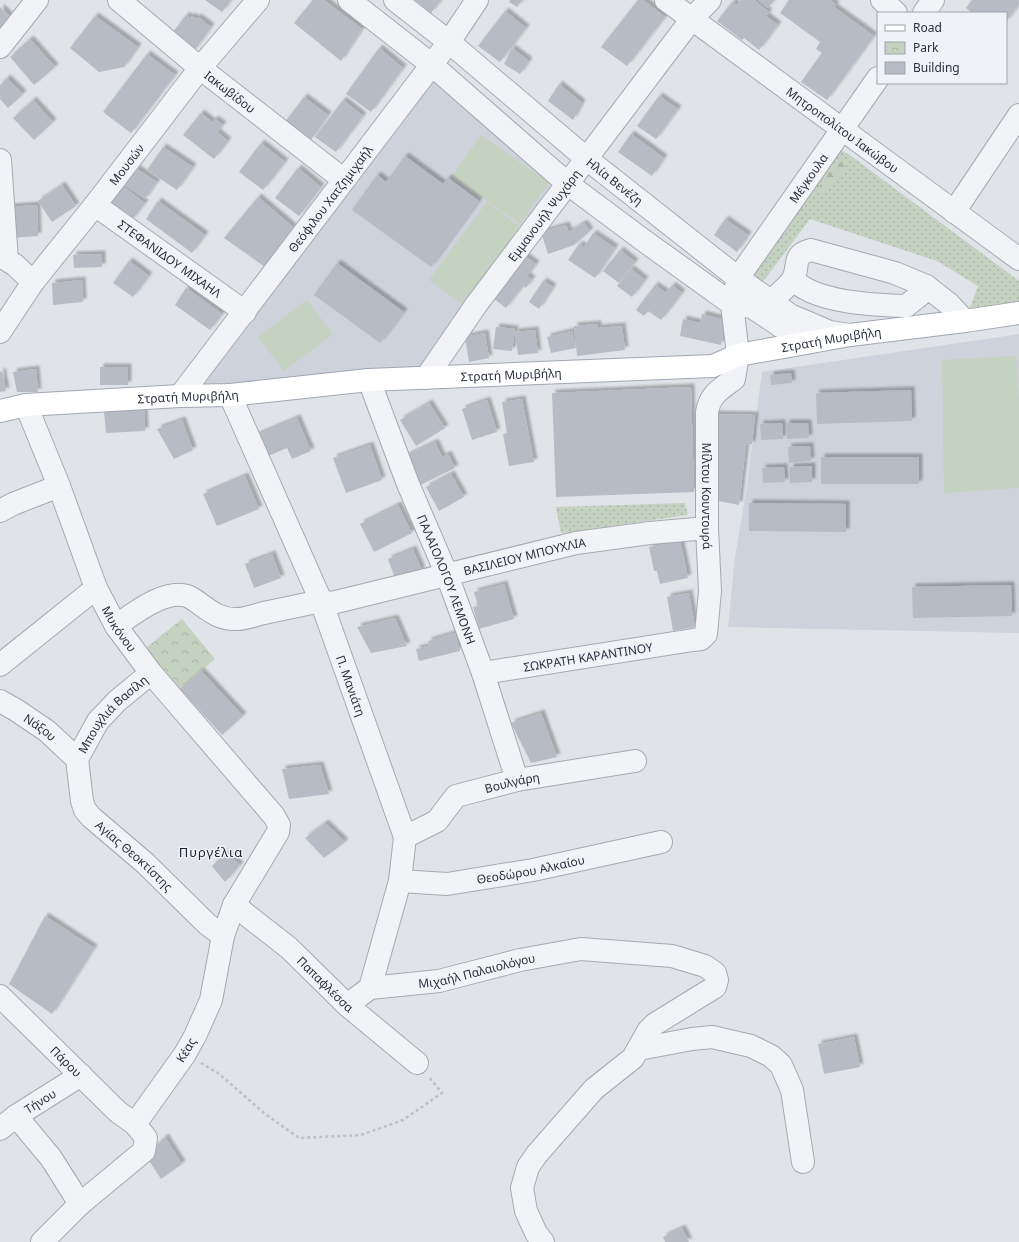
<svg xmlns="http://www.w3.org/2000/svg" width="1019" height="1242" viewBox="0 0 1019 1242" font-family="'Noto Sans',sans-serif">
  <defs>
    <pattern id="grass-dots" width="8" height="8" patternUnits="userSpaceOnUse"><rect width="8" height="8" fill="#c5d1c1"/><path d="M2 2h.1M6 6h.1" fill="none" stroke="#a9b4a7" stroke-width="1.8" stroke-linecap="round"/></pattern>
    <pattern id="forest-firs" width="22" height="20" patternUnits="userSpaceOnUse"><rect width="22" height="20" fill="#c5d1c1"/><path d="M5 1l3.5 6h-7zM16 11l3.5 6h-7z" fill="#a9b4a7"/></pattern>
    <pattern id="park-crowns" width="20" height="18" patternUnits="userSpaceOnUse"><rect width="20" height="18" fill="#c5d1c1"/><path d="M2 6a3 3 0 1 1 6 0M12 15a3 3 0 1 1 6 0" fill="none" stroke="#a9b4a7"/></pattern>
    <filter id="shadow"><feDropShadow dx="3.5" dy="-3.5" stdDeviation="1" flood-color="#0004"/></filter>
  </defs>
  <rect width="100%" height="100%" fill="#e0e3e8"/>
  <!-- built -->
  <path fill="#ced2da" d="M431 73 560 184 426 368 197 391Z
    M1019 334V633L728 627 735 557 746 492 762 372Z"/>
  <!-- grass -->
  <path fill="url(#grass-dots)" d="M833 143 844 152 847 153 1019 281V313L965 321 978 286 937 261 810 219 765 279 755 290 738 278Z
    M685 503 688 515 561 533 556 507Z"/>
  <!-- forest -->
  <path fill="url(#forest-firs)" d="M842 162 845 166C841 178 833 187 821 193L819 191C820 180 832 166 842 162Z"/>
  <!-- park -->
  <path fill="url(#park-crowns)" d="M182 619 215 659 180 689 146 648Z"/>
  <!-- garden -->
  <path fill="#c5d1c1" d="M481 135 549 183 520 224 452 176Z
    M487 202 524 230 466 307 429 280Z
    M307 300 333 334 284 371 258 337Z
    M1016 356 1019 400V488L944 493 942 360Z"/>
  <!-- building -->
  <path fill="#b7bcc4" filter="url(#shadow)" d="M205 0H231L222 12Z
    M313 0H324L362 29 341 61 294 23Z
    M415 0H441L431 13Z
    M510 0H522L517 7 509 2Z
    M638 0H643L665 17 627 66 601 47Z
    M741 0H754L769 12 766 16 778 25 759 50 744 38 742 40 717 21 732 2 737 5Z
    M758 0H774L768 8Z
    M789 0H799L801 1V0H830L836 5 834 7 874 36 827 100 801 82 822 53 816 49 820 42 780 13Z
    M972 0H1019V4L1006 22V13H972L966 8Z
    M0 7 16 22 0 42Z
    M505 11 526 28 500 62 478 46Z
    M186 15 190 18 192 16 196 19 198 17 211 27 193 52 171 35Z
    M95 16 138 47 124 67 99 72 70 48Z
    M30 39 55 67 34 85 10 57Z
    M379 48 403 68 371 112 346 94Z
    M512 48 529 61 520 74 504 64Z
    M147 54 175 75 131 133 103 112Z
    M7 78 23 94 8 108 0 99V85Z
    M559 84 582 103 573 120 548 101Z
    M659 96 678 109 656 139 637 126Z
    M304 97 328 115 311 140 285 122Z
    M33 100 53 122 34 140 13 118Z
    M343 100 363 116 336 152 315 137Z
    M201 113 212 122 215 119 223 125 217 132 228 141 214 159 183 135Z
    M631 134 664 158 652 176 618 152Z
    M261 143 285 162 263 190 239 172Z
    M163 147 193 167 177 190 147 170Z
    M405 156 443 184 448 178 479 201 431 267 352 210 377 175 386 182Z
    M134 167 157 182 145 199 123 184Z
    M298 168 321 187 299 216 275 198Z
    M62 185 76 206 52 222 38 201Z
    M123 186 145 203 131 221 109 203Z
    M258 197 293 227 265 267 224 238Z
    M158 201 205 235 192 253 146 219Z
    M37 205 38 236 12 238 9 207Z
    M725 219 748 235 737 252 714 235Z
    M584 223 590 231 574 245 548 254 541 232 566 225 569 232Z
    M593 233 615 248 595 278 568 260 579 244 584 247Z
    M620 250 635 262 619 283 603 271Z
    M102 254V267L74 268 73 255Z
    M523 255 536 264 527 276 532 279 526 288 509 276Z
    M129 261 149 276 133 297 113 283Z
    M337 263 404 312 380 343 314 295Z
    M631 269 645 280 632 297 617 286Z
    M504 273 522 287 506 308 488 294Z
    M82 280 83 302 53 305 52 283Z
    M543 281 553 287 539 309 529 302Z
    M655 285 666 293 672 285 682 293 661 320 648 311 644 316 636 310Z
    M186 288 222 314 210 330 175 305Z
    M702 314 726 320 721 345 680 336 683 319 700 323Z
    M598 324V328L622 326 625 350 577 356 574 326Z
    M496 327 515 329 512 351 493 349Z
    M535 330 538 353 518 355 515 332Z
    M572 331 576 348 551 353 547 337Z
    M485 333 489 358 469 362 465 337Z
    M100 367H128V385H100Z
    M36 369 38 392H17L13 372Z
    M2 371 6 391 0 392V372Z
    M791 373 792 383 771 385 770 375Z
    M691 387 694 492 556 497 552 393Z
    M911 390 912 421 817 424 816 393Z
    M522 399 534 462 509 466 503 434 507 433 502 402Z
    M487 400 497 432 472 440 462 409Z
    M429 403 445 428 416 446 400 420Z
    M144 409 145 431 106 433 104 412Z
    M711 414 755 415 752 444 746 445 739 505 713 500Z
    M297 418 311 451 292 459 287 448 261 459 252 437Z
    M182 420 193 450 174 459 157 429Z
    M782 423 783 439 761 440 760 424Z
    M786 423H808L809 438 787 439Z
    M435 442 442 457 448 454 455 468 416 487 402 458Z
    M370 445 382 480 346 493 333 458Z
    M810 446 811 461 789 463 788 447Z
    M821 457H919V484H821Z
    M812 466V482L790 483V467Z
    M784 467 785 482 763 483 762 468Z
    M451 474 464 497 439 511 426 487Z
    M245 476 259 509 217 526 203 494Z
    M749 503 846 504V532L749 531Z
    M398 505 412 533 374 552 360 524Z
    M680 540 688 578 660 584 657 571H654L649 547Z
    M413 549 422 571 396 581 388 559Z
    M272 554 281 578 254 588 245 564Z
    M504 584 514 619 479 629 473 607 478 606 474 592Z
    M1011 585 1012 616 913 618 912 587Z
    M689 593 695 627 673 631 667 597Z
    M395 618 407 646 371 653 357 627Z
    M455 633 460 651 419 661 416 649 429 646 428 641Z
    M201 671 243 716 222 735 180 689Z
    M541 713 557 757 531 763 511 723Z
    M320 765 329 794 289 799 282 769Z
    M325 823 345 842 324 858 305 838Z
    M226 853 240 865 225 882 212 866Z
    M45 916 94 948 52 1014 9 984Z
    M854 1037 860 1067 824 1074 818 1044Z
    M165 1137 182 1164 161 1179 146 1156Z
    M682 1228 689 1242H665L663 1237Z"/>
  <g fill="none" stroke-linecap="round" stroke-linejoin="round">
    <defs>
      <g id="minor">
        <path id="s1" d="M119 0 200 68 344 180"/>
        <path id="s2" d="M349 0 432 65 568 184 643 240 732 304 738 355 734 379C721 389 710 394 707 412V528L710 591 706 634 701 639 693 640 483 673"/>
        <path id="s3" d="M395 0 449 42 587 159 738 278 790 315 830 332 850 335"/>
        <path id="s4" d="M666 0 1019 259"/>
        <path d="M882 0 896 13"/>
        <path d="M924 13 933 0"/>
        <path d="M0 47 37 0"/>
        <path d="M0 160 7 260 15 265 33 282"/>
        <path id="s5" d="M95 205 245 312"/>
        <path d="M954 212 1019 115"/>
        <path d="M793 279C814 303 876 305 906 306L920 295 926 286"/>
        <path d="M771 301C777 295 789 286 793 279 800 266 791 255 811 250L895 273 926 286 949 304 965 321"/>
        <path id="s6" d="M0 332 33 282 95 205 200 68 258 0"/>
        <path id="s7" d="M806 343 752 307 732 304 738 278 878 78"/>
        <path id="s8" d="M426 378 476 305 691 20 710 0"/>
        <path id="s9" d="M369 380 408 484 447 575 483 673 517 780"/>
        <path id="s10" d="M230 395 321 601 405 837 400 881 370 988"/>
        <path id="s11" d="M180 396 449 42 477 0"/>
        <path id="s12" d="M26 405 59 486 96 588 116 626 151 673 274 816 279 825 278 832 234 905 223 936 211 1000 195 1036 185 1054 135 1124 146 1138 144 1151 80 1204 42 1242"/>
        <path d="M0 511 13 504 59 486"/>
        <path id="s13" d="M116 626C134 613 171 584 193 599 208 609 218 620 237 619 246 619 255 615 264 613 283 609 302 605 321 601L332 603 576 543 650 533 707 528"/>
        <path d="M0 665 96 588"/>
        <path id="s14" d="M0 701 16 710 47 731 77 759"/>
        <path id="s15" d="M77 759 82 801 85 810 91 817 145 863 207 924 223 936"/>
        <path id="s16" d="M77 759 98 721 117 701 151 673"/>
        <path id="s17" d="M405 837 437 821 456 796 517 780 635 761"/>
        <path id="s18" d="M400 881 447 884 533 870 661 842"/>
        <path id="s19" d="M234 905 289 948 347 1005 417 1063"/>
        <path id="s20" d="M0 996 118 1112 135 1124"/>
        <path id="s21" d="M347 1005 370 988 439 981 520 960 581 949 672 956 705 966 715 973 717 980 715 987 655 1024 648 1031 633 1058 594 1089 537 1154 528 1167 522 1188 526 1211 536 1233 543 1242"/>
        <path d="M639 1049 692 1039 712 1037 751 1046 771 1056 781 1065 792 1090 803 1162"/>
        <path d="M16 1116 51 1158 80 1204"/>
        <path id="s22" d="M0 1129 16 1116 81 1075"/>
      </g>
      <g id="major">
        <path id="s23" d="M0 411 26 405 180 396 230 395 369 380 713 366 738 355 806 343 850 335 965 321 1019 313"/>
      </g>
    </defs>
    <!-- minor casing -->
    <use href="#minor" stroke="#a5aab2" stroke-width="24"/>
    <!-- major casing -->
    <use href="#major" stroke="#a0a7b3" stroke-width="24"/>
    <!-- path -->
    <path stroke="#bec0c6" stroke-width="2.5" stroke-dasharray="3 3" stroke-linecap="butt" d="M201 1063 218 1073 264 1113 299 1138 361 1135 403 1120 442 1093 429 1077"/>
    <!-- minor -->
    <use href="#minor" stroke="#f2f3f6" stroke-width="22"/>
    <!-- major -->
    <use href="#major" stroke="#fff" stroke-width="22"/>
  </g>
  <g text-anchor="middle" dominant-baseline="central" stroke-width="3" stroke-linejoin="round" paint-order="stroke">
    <!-- street labels -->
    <g font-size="12" fill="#29303e" stroke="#eff2f6">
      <text stroke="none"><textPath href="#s1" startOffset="144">Ιακωβίδου</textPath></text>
      <text stroke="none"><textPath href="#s4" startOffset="219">Μητροπολίτου Ιακώβου</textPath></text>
      <text stroke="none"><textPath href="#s6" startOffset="210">Μουσών</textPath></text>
      <text stroke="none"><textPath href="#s7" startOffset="234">Μέγκουλα</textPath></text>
      <text stroke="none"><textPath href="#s3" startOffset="285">Ηλία Βενέζη</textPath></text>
      <text stroke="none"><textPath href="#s11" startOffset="248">Θεόφιλου Χατζημιχαήλ</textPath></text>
      <text stroke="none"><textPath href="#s8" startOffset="201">Εμμανουήλ Ψυχάρη</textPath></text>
      <text stroke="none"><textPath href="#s5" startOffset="92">ΣΤΕΦΑΝΙΔΟΥ ΜΙΧΑΗΛ</textPath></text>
      <text stroke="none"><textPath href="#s23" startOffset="837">Στρατή Μυριβήλη</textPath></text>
      <text stroke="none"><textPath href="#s23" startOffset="513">Στρατή Μυριβήλη</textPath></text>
      <text stroke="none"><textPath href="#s23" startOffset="189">Στρατή Μυριβήλη</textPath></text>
      <text stroke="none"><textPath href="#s2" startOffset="693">Μίλτου Κουντουρά</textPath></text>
      <text stroke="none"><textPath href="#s13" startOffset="431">ΒΑΣΙΛΕΙΟΥ ΜΠΟΥΧΛΙΑ</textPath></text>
      <text stroke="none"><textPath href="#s9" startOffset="214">ΠΑΛΑΙΟΛΟΓΟΥ ΛΕΜΟΝΗ</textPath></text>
      <text stroke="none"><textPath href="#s12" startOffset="243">Μυκόνου</textPath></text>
      <text transform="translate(588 657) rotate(-9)">ΣΩΚΡΑΤΗ ΚΑΡΑΝΤΙΝΟΥ</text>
      <text stroke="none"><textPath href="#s10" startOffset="315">Π. Μανιάτη</textPath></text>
      <text stroke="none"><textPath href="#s16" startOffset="58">Μπουχλιά Βασίλη</textPath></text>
      <text stroke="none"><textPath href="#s14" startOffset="48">Νάξου</textPath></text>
      <text stroke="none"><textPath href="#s17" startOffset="125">Βουλγάρη</textPath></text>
      <text stroke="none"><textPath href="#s15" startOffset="119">Αγίας Θεοκτίστης</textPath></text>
      <text stroke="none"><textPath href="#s18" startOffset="132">Θεοδώρου Αλκαίου</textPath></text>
      <text stroke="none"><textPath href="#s21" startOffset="137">Μιχαήλ Παλαιολόγου</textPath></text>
      <text stroke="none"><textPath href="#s19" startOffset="121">Παπαφλέσσα</textPath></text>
      <text transform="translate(186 1050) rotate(-59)">Κέας</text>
      <text stroke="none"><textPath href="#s20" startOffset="93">Πάρου</textPath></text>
      <text stroke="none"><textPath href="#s22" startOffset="49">Τήνου</textPath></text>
    </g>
    <!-- neighbourhood labels -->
    <g font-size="13" letter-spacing="1" fill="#1c212f" stroke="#eff2f6">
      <text x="211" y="852">Πυργέλια</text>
    </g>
  </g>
  <!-- legend -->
  <rect x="877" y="12" width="130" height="72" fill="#eff2f6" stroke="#a0a4ac"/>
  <rect x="885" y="25" width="20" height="6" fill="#ffffff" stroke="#a0a4ac"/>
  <text x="913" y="32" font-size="12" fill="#29303e">Road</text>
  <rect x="885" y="42" width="20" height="12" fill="url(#park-crowns)" stroke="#a0a4ac"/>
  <text x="913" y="52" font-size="12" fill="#29303e">Park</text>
  <rect x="885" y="62" width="20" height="12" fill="#b7bcc4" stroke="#a0a4ac"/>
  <text x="913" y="72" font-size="12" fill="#29303e">Building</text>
</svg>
